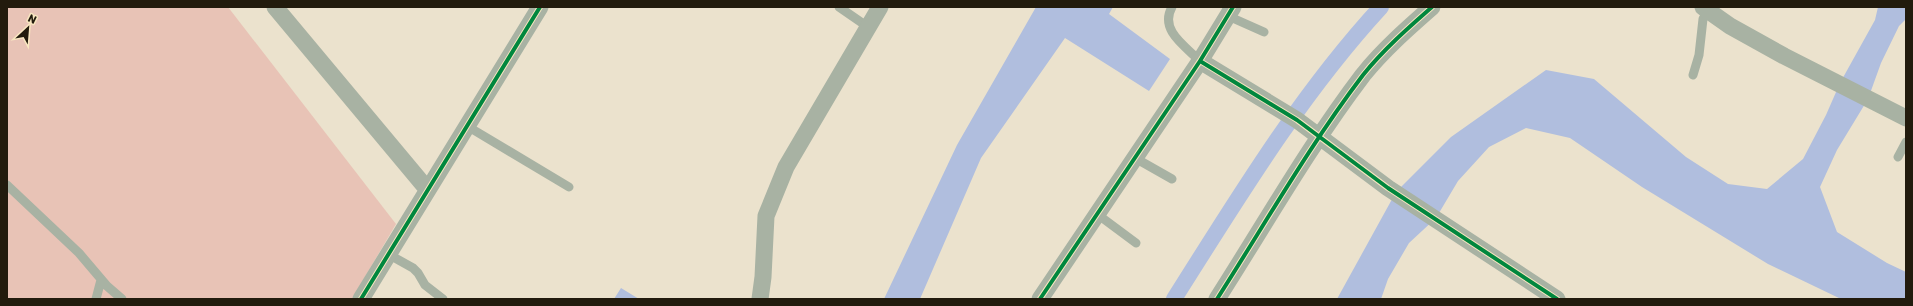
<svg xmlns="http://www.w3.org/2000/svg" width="1913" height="306" viewBox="0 0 1913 306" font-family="Rubik,sans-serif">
  <rect width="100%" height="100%" fill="#ebe2cd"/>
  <!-- green -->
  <path fill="#e8c3b6" d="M7 7H228L396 224 352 299H7Z"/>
  <!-- water -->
  <path fill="#b0bede" d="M1036 7H1113L1109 14 1170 59 1149 91 1065 38 981 158 920 299H884L957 145Z
    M1878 7H1906V19L1899 26 1881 63 1868 99 1837 150 1820 187 1837 232 1887 263 1906 272V299H1841L1768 264 1642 187 1570 138 1526 128 1489 147 1458 181 1436 218 1409 243 1388 279 1381 299H1337L1396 192 1451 137 1546 70 1594 79 1686 157 1728 184 1767 189 1803 159 1826 115 1840 83 1875 20Z
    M621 288 639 299H614Z"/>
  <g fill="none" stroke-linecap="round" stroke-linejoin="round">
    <!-- canal -->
    <path stroke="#b0bede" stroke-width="16" d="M1174 299C1238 198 1300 95 1381 7"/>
    <!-- service -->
    <path stroke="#a8b2a3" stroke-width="9" d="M839 7 868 27
      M1172 7C1159 30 1185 46 1200 61
      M1228 16 1264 32
      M1693 75 1699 55 1703 19 1708 11
      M467 126 569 187
      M1898 157 1906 142
      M1135 158 1172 179
      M7 185 79 253 107 286 122 299
      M1097 214 1136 243
      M388 254 413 268 418 273 425 285 443 299
      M96 299 101 280"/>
    <!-- minor -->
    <path stroke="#a8b2a3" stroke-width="17" d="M275 7 427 189
      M1703 7 1730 26 1784 56 1906 118
      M1200 61 1297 120 1388 188 1557 299
      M361 299 540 7
      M760 299 763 277 766 216 786 167 880 7
      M1040 299 1200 61 1233 7
      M1217 299C1265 224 1309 146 1363 75 1383 50 1408 28 1432 7"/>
    <defs>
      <path id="cycleway" d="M1200 61 1297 120 1388 188 1557 299
        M361 299 540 7
        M1040 299 1200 61 1233 7
        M1217 299C1265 224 1309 146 1363 75 1383 50 1408 28 1432 7"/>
    </defs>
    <!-- cycleway casing -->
    <use href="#cycleway" stroke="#f8e6c0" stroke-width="6"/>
    <!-- cycleway -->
    <use href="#cycleway" stroke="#00873e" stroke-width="4"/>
  </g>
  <!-- border -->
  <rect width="1913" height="306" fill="none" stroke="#221b0d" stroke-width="16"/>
  <!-- north arrow -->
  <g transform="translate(28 28) rotate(26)" stroke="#f8e6c0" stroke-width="3" paint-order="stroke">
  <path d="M0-3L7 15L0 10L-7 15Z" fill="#221b0d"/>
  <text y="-6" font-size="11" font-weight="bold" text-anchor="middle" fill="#221b0d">N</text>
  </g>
</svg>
